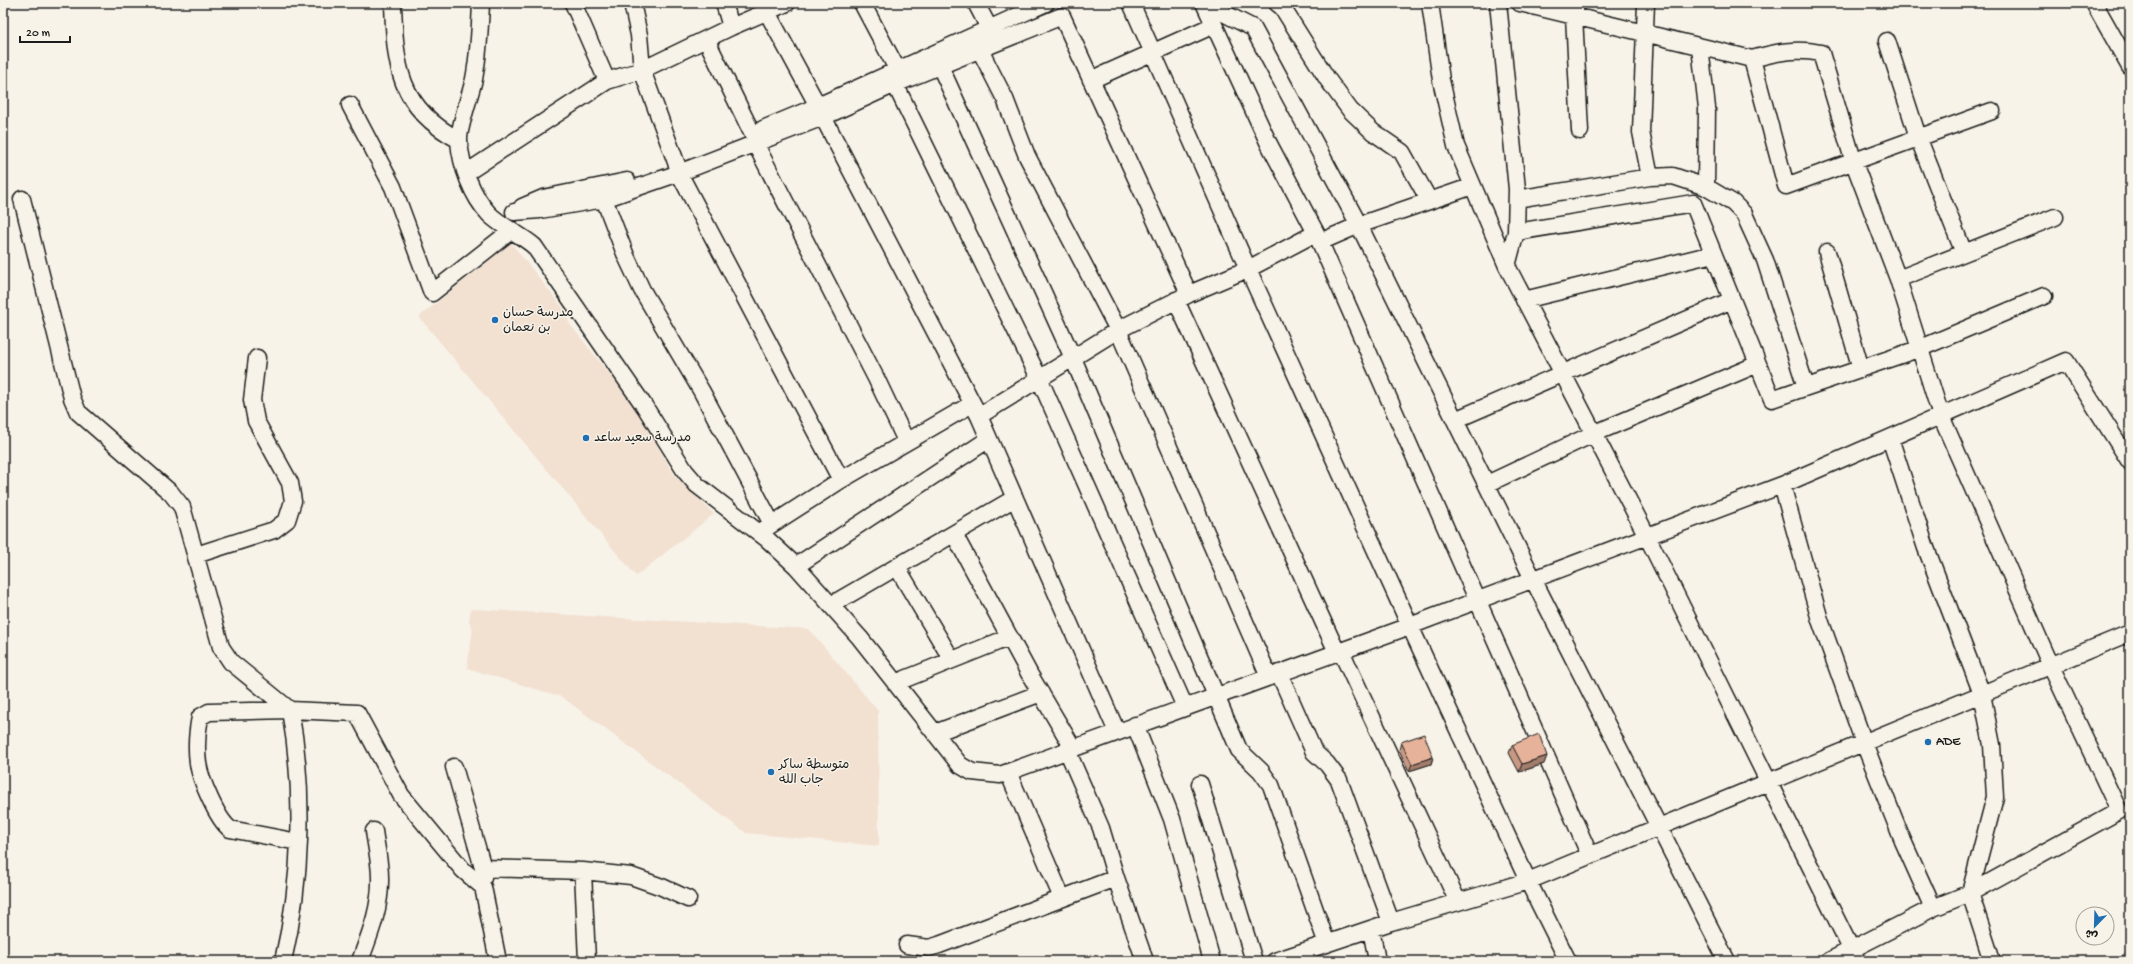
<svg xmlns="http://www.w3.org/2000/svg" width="2133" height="964" viewBox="0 0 2133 964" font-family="'Gochi Hand','Playpen Sans Arabic',sans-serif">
  <rect width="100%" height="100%" fill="#f7f3e8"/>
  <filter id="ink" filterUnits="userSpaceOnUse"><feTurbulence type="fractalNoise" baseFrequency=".025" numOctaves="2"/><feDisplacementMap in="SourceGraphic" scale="8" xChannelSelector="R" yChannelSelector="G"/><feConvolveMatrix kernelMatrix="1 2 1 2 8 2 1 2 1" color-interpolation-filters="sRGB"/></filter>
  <g filter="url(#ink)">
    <!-- built -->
    <path fill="#f2e0d1" d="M511 243 567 313 569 323 630 400 675 476 714 514 636 576 419 317Z
      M471 609 809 629 878 711 879 846 746 833 562 697 467 668 473 629 469 621Z"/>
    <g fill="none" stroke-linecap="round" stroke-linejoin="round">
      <defs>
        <path id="minor" d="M393 3C395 65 398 108 459 140
          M481 3C480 29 479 53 474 79 471 93 458 129 459 141 461 166 472 196 489 214 502 227 520 234 534 246L645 407 685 471 697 485 767 539 796 566 860 638 960 765 972 772 1000 775 1410 626 1782 485 2066 361 2130 462
          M573 3 607 81
          M632 3 639 35 642 70 677 165
          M724 3 731 27
          M862 3 897 69
          M976 3 989 28
          M1131 3 1248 269 1410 626 1528 881 1568 961
          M1204 3 1253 28 1359 225 1533 579 1727 961
          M1204 3 1269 144 1316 233 1590 856
          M1277 3 1282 7 1328 80 1350 110 1373 132 1402 152 1429 200
          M1430 3 1441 80 1456 146 1507 266 1647 536 1857 961
          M1498 3 1517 189 1516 232 1507 266
          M1520 3 1752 59C1777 52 1795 48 1821 53L1854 163 1898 279 1941 416 2051 666 2119 811 1970 893 1933 908 1829 961
          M1576 3 1574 16 1580 131
          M1646 3 1641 132 1650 177
          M2094 3 2130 67
          M767 12 818 106
          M706 39 752 133
          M1887 41 1918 137 1964 253
          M1700 47 1707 108 1706 187
          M980 50 1005 99 1027 156 1118 330 1269 677
          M1752 59 1786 186 1992 111
          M940 66 1073 358 1239 750 1261 771 1271 785 1327 944
          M1091 80 1214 25
          M895 84 1040 380 1185 707
          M350 105 393 187 432 293 512 230
          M823 117 979 416 1117 732
          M763 129 818 106 1046 3
          M755 143 876 378 906 441
          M466 173 607 81 642 70 731 27 787 3
          M679 173 841 480
          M22 199 72 398 78 412 171 493 182 507 221 647 231 662 290 710C305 792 302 880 283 961
          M604 199 626 256 642 290 702 392 772 524
          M1517 199 1650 177 1673 176 1706 187 1733 203 1744 214 1765 260 1806 387
          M522 207 543 198 627 181
          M514 212 540 210 604 199 679 173 823 117 895 84 1062 16 1189 294
          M1320 242 1359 225 1473 186
          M1827 252 1861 369
          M1898 279 2055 217
          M1176 300 1337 652
          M1524 300 1713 254
          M1758 364 1772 399 1921 348 2044 296
          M979 416 1118 330 1189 294 1248 269 1316 233
          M1455 420 1732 300
          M1890 438 1926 548 1982 694 1992 745 1995 797 1970 893 1992 961
          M1487 484 1593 434 1758 364 1693 203 1516 232
          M1782 485 1820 620 1864 743 1903 841 1933 908
          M763 530 841 480 972 404
          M954 534 1030 675 1073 748
          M196 555 274 530 287 520 293 501 290 483 256 421 252 400 257 358
          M796 566 989 439
          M897 567 952 660
          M831 605 1015 498
          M1341 651 1458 902
          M1279 673 1314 752 1327 764 1339 780 1391 922
          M895 683 1010 637
          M1135 725 1172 819 1212 961
          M935 733 1041 693
          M1067 750 1101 828 1116 878 1145 961
          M454 767 483 868V878
          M1008 772 1062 898
          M1200 784 1254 961
          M298 842 230 829C217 819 200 779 198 763 196 748 197 732 200 717L209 712 290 710 357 713 401 795 463 870 483 887 498 961
          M483 868 583 871 631 876 662 887 688 899
          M583 871 587 961
          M1371 929 1377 961
          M907 945 929 948 939 945 1116 878
          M360 961C370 934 381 907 380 877 380 862 376 846 374 831
          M1275 961 1391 922 1528 881 2130 633
          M2129 961 2130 960"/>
      </defs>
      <!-- minor casing -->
      <use href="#minor" stroke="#1c1c1c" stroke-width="19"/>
      <!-- minor -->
      <use href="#minor" stroke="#f7f3e8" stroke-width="16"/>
    </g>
    <!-- wall -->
    <path fill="#c79984" stroke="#1c1c1c" d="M1401 742 1433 757 1431 764 1409 771 1399 750Z
      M1512 745 1544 764 1519 772 1509 753Z"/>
    <!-- shaded-wall -->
    <path fill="#a27d6c" stroke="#1c1c1c" d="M1547 756 1544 764 1519 772 1522 764Z
      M1433 757 1431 764 1409 771 1412 764Z"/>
    <!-- building -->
    <path fill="#e7b29a" stroke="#1c1c1c" d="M1424 734 1433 757 1412 764 1401 742Z
      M1539 734 1547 756 1522 764 1512 745Z"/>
  </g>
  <!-- markers -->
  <g fill="#1f6fb2" stroke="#f7f3e8" stroke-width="1.5">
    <circle cx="495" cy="320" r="4"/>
    <circle cx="586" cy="438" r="4"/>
    <circle cx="1928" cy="742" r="4"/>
    <circle cx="771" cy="772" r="4"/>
  </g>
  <g text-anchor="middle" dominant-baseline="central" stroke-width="3" stroke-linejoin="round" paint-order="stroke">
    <!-- poi labels -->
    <g font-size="13" fill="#1c1c1c" stroke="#f7f3e8" text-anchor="start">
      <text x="503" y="313">مدرسة حسان<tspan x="503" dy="15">بن نعمان</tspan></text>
      <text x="594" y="438">مدرسة سعيد ساعد</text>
      <text x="1936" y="742">ADE</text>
      <text x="779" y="765">متوسطة ساكر<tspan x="779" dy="15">جاب الله</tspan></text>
    </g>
  </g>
  <!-- margin -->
  <rect width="2133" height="964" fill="none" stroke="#f7f3e8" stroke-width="16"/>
  <rect x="8" y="8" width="2117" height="948" fill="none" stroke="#1c1c1c" stroke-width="1.5" filter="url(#ink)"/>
  <!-- north arrow -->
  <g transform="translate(2095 926) rotate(203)"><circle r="19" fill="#f7f3e8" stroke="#9f9d96"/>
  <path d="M0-3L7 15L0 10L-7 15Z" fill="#1f6fb2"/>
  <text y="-6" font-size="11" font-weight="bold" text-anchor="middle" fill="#1c1c1c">ش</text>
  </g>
  <!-- scale -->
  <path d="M20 36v6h50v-6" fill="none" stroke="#1c1c1c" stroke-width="2"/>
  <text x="26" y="36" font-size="12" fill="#1c1c1c" stroke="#f7f3e8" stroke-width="3" paint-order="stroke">20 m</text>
</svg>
